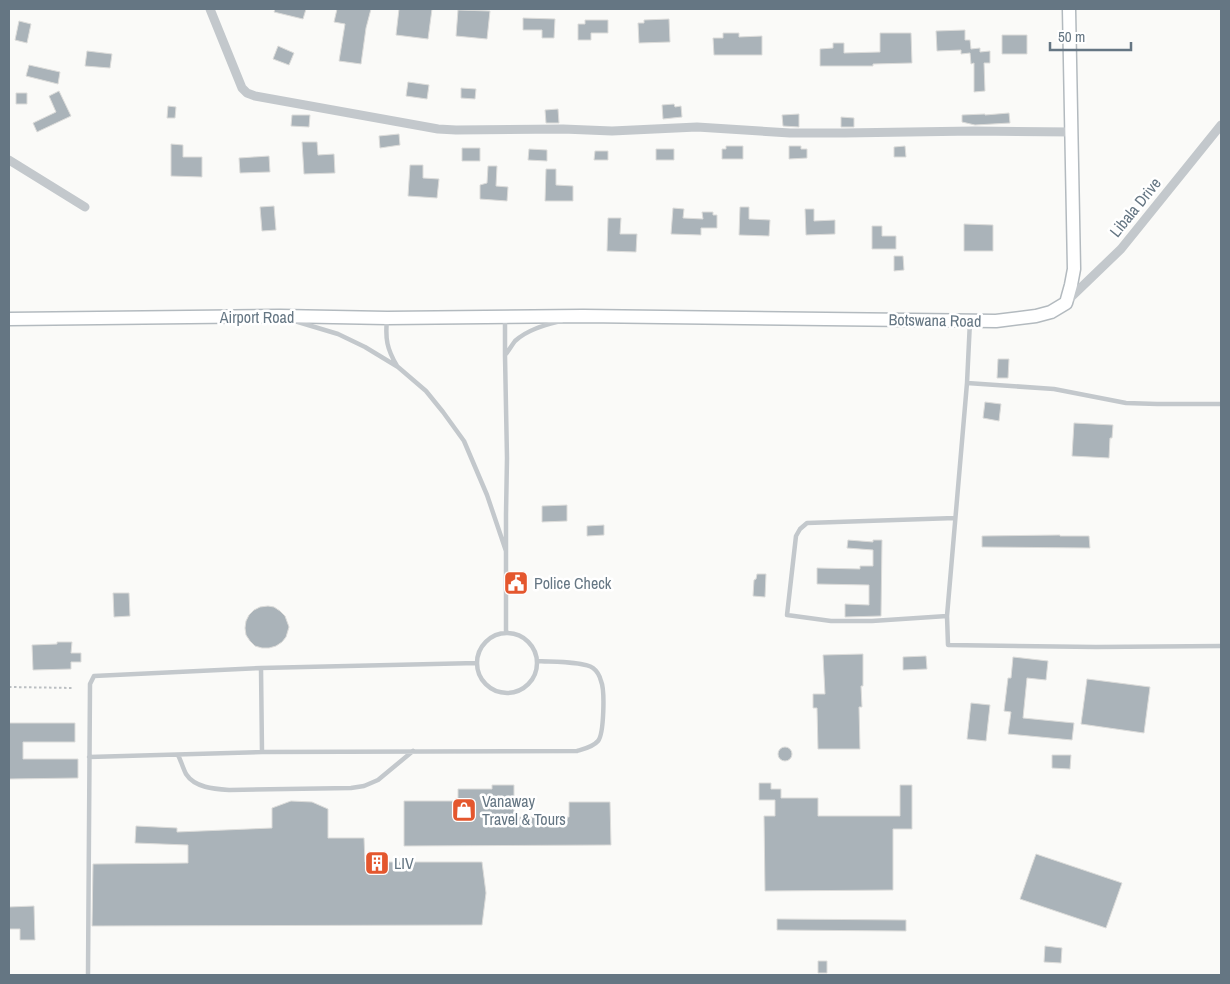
<svg xmlns="http://www.w3.org/2000/svg" width="1230" height="984" viewBox="0 0 1230 984" font-family="'Archivo Narrow',sans-serif">
  <rect width="100%" height="100%" fill="#fafaf8"/>
  <!-- building -->
  <path fill="#aab3b9" stroke="#dcdcda" d="M275 9H306L303 19 274 12Z
    M337 9H371L366 28 361 64 339 61 345 24 334 22Z
    M399 9H432L428 39 396 35Z
    M458 10 490 11 487 39 456 36Z
    M523 18 555 19 554 38H542V30H523Z
    M669 19 670 42 639 43 638 23H644V20Z
    M585 20H608V33H591V40H578V24H585Z
    M19 21 31 24 27 43 15 40Z
    M965 30V40H970L971 49 980 48V52L990 51V63H984L985 91 974 92V63L971 64 970 53 961 54V50L937 51 936 31Z
    M723 33H739V37L762 36V55H714L713 38H723Z
    M880 33H911L912 63 873 64V66H820V49L833 48V43H844V53L880 52Z
    M1002 35H1027V54H1002Z
    M278 46 294 53 289 65 273 59Z
    M87 51 112 54 110 68 85 66Z
    M29 65 60 72 58 84 26 76Z
    M408 82 429 85 427 99 406 96Z
    M461 88 476 89 475 99 461 98Z
    M59 91 71 116 37 132 33 123 56 112 49 96Z
    M16 93H27V104H16Z
    M674 104 675 107 681 106 682 117 663 119 662 105Z
    M168 106 176 107 175 118H167Z
    M558 109 559 123H546L545 110Z
    M1009 113 1010 123 975 125 962 122V115L985 114V115Z
    M799 114V127L783 126 782 115Z
    M292 115H310L309 127 291 126Z
    M841 117 854 118V127H841Z
    M399 134 400 145 380 148 379 136Z
    M302 142H317L318 155 334 154 335 173 304 174Z
    M171 144 183 145V157H202V177L171 176Z
    M726 146H743V159H722V149H726Z
    M789 146H801V149H807V158L789 159Z
    M905 146 906 157H894V147Z
    M462 148H480V161H462Z
    M529 149 547 150V161L528 160Z
    M656 149H674V160H656Z
    M595 151H608V160H594Z
    M269 156 270 172 240 173 239 158Z
    M410 165H423V178L439 179 437 198 408 196Z
    M488 166H497L496 186 508 187 507 201 480 199V185L487 183Z
    M546 169H556V185L573 186V201H545Z
    M274 206 276 230 262 231 260 207Z
    M740 207H749V219L770 220 769 236 739 235Z
    M673 208 684 209 683 218 703 219 702 212H713V215H717V228H701V235L671 234Z
    M805 209H814V221L835 220V234L806 235Z
    M608 218H621L620 234H637L636 252 607 251Z
    M964 224 993 225V251H964Z
    M872 226H882V236H896V249H872Z
    M894 256H903L904 270 894 271Z
    M998 359H1009L1008 378H997Z
    M985 402 1001 404 999 421 983 418Z
    M1074 423 1113 425 1112 438H1110L1109 458 1072 456Z
    M567 505V521L542 522V506Z
    M604 525V535L587 536V526Z
    M1060 535V536H1089L1090 548 982 547V536Z
    M848 540 873 542V540H882L881 616 845 617V604L869 605V585L817 584V568L860 569V566H873V550L847 548Z
    M757 574H766L765 597 753 596 754 580 756 579Z
    M113 593H129L130 616 114 617Z
    M268 606 274 607 280 611 285 616 289 627 286 637 282 642 276 646 269 648H262L255 646 250 641 246 635 245 628 246 621 249 615 254 610 260 607Z
    M57 642H72L71 653H81V662H71V669L33 670 32 645 57 644Z
    M863 654V686H861L862 707H859L860 749H818L817 708H813V694H825L823 655Z
    M926 656 927 669 903 670V657Z
    M1013 657 1048 661 1046 680 1027 678 1023 718 1074 723 1072 740 1008 734 1011 712 1004 711 1008 678H1011Z
    M1087 679 1150 687 1144 733 1081 724Z
    M971 703 990 705 986 741 967 739Z
    M9 723H75V742H23V759H78V778L9 779Z
    M778 754a7 7 0 1 1 14 0a7 7 0 1 1-14 0Z
    M1052 755H1071L1070 769 1052 768Z
    M759 783H771V789H781V798H818V816H900V785H912V829H893V890L765 891 764 816H775V800H759Z
    M492 785H514V817H569V802H610L611 845 404 846V801H458V789H492Z
    M291 801 312 802 328 809V838H364L365 862H482L486 893 482 925 92 926 93 864 188 863V845L135 843 136 826 177 828V832L272 828V808Z
    M1036 854 1122 883 1106 928 1020 899Z
    M34 906 35 940H20V929H9V907Z
    M777 919 906 920V931L777 930Z
    M1045 946 1062 948 1061 963 1044 962Z
    M818 961H827V973H818Z"/>
  <g fill="none" stroke-linecap="round" stroke-linejoin="round">
    <defs>
      <path id="secondary" d="M9 319 280 316 387 318 583 316 996 321 1036 316 1051 312 1066 303 1071 285 1074 269 1069 9"/>
    </defs>
    <!-- secondary casing -->
    <use href="#secondary" stroke="#b3babf" stroke-width="15"/>
    <!-- path -->
    <path stroke="#bbbfc2" stroke-width="2" stroke-dasharray="2.5 2.5" stroke-linecap="butt" d="M9 687 74 688"/>
    <!-- lane -->
    <path stroke="#c3c8cc" stroke-width="4.5" d="M505 317V356L507 458 506 514V633
      M387 319C385 339 387 349 397 366
      M298 322 338 334 365 347 398 367 426 391 443 412 464 441 487 495 506 551
      M506 354C509 350 512 345 515 341 528 329 546 325 561 321
      M967 383 1054 389 1126 403 1157 404H1221
      M955 518 807 523 800 529 796 536 787 615 831 621H872L947 616 948 645 1096 647 1221 646
      M947 616 967 383 970 321
      M477 663a30 30 0 1 1 60 0a30 30 0 1 1-60 0Z
      M261 668 262 752
      M178 755C181 761 183 768 186 774 195 788 215 789 230 790L351 788 364 786 378 780 413 751
      M89 757 262 752 577 751C584 749 593 747 598 741 604 734 605 690 601 681 600 677 597 671 593 668 584 661 549 662 537 661
      M88 975 90 684 94 676 261 668 477 663"/>
    <!-- street -->
    <path stroke="#c3c8cc" stroke-width="9" d="M210 9 242 88 247 93 255 96 438 129 456 130 563 129 612 131 697 127 790 133H844L974 131 1072 132
      M9 160 85 207
      M1067 301 1121 249 1221 125"/>
    <!-- secondary -->
    <use href="#secondary" stroke="#fff" stroke-width="12"/>
  </g>
  <!-- icons -->
  <defs>
    <symbol id="civic-square" viewBox="-11 -11 22 22"><rect x="-9" y="-9" width="18" height="18" rx="4" fill="#e4572e" stroke="#fff"/><path d="M-.6-6.5H3V-4.5H.6V-3L4-1V1h2V6H-6V1h2V-1L-.6-3ZM-1.2 2.5V6h2.4V2.5Z" fill="#fff"/></symbol>
    <symbol id="shop-square" viewBox="-11 -11 22 22"><rect x="-9" y="-9" width="18" height="18" rx="4" fill="#e4572e" stroke="#fff"/><path d="M-5-2.5h2.3a2.7 3.5 0 0 1 5.4 0H5L5.5 6h-11ZM-1.5-2.5h3a1.5 2.3 0 0 0-3 0Z" fill="#fff"/></symbol>
    <symbol id="building-square" viewBox="-11 -11 22 22"><rect x="-9" y="-9" width="18" height="18" rx="4" fill="#e4572e" stroke="#fff"/><path d="M-4-6H4V6H1V3H-1V6H-4ZM-2.5-4.3h1.7v1.8h-1.7ZM.8-4.3h1.7v1.8H.8ZM-2.5-1h1.7V.8h-1.7ZM.8-1h1.7V.8H.8Z" fill="#fff"/></symbol>
  </defs>
  <g fill-rule="evenodd">
    <use href="#civic-square" x="502" y="569" width="28" height="28"/>
    <use href="#shop-square" x="450" y="796" width="28" height="28"/>
    <use href="#building-square" x="363" y="849" width="28" height="28"/>
  </g>
  <g text-anchor="middle" dominant-baseline="central" stroke-width="5" stroke-linejoin="round" paint-order="stroke">
    <!-- street labels -->
    <g font-size="16" fill="#657683" stroke="#fff">
      <text transform="translate(1135 207) rotate(-51)">Libala Drive</text>
      <text x="257" y="317">Airport Road</text>
      <text transform="translate(935 320) rotate(1)">Botswana Road</text>
    </g>
    <!-- poi labels -->
    <g font-size="16" fill="#657683" stroke="#fff" text-anchor="start">
      <text x="534" y="583">Police Check</text>
      <text x="482" y="801">Vanaway<tspan x="482" dy="18">Travel &amp; Tours</tspan></text>
      <text x="394" y="863">LIV</text>
    </g>
  </g>
  <!-- border -->
  <rect width="1230" height="984" fill="none" stroke="#657683" stroke-width="20"/>
  <!-- scale -->
  <path d="M1050 42v8h81v-8" fill="none" stroke="#657683" stroke-width="2.5"/>
  <text x="1058" y="42" font-size="15" fill="#657683" stroke="#ffffff" stroke-width="4" paint-order="stroke">50 m</text>
</svg>
